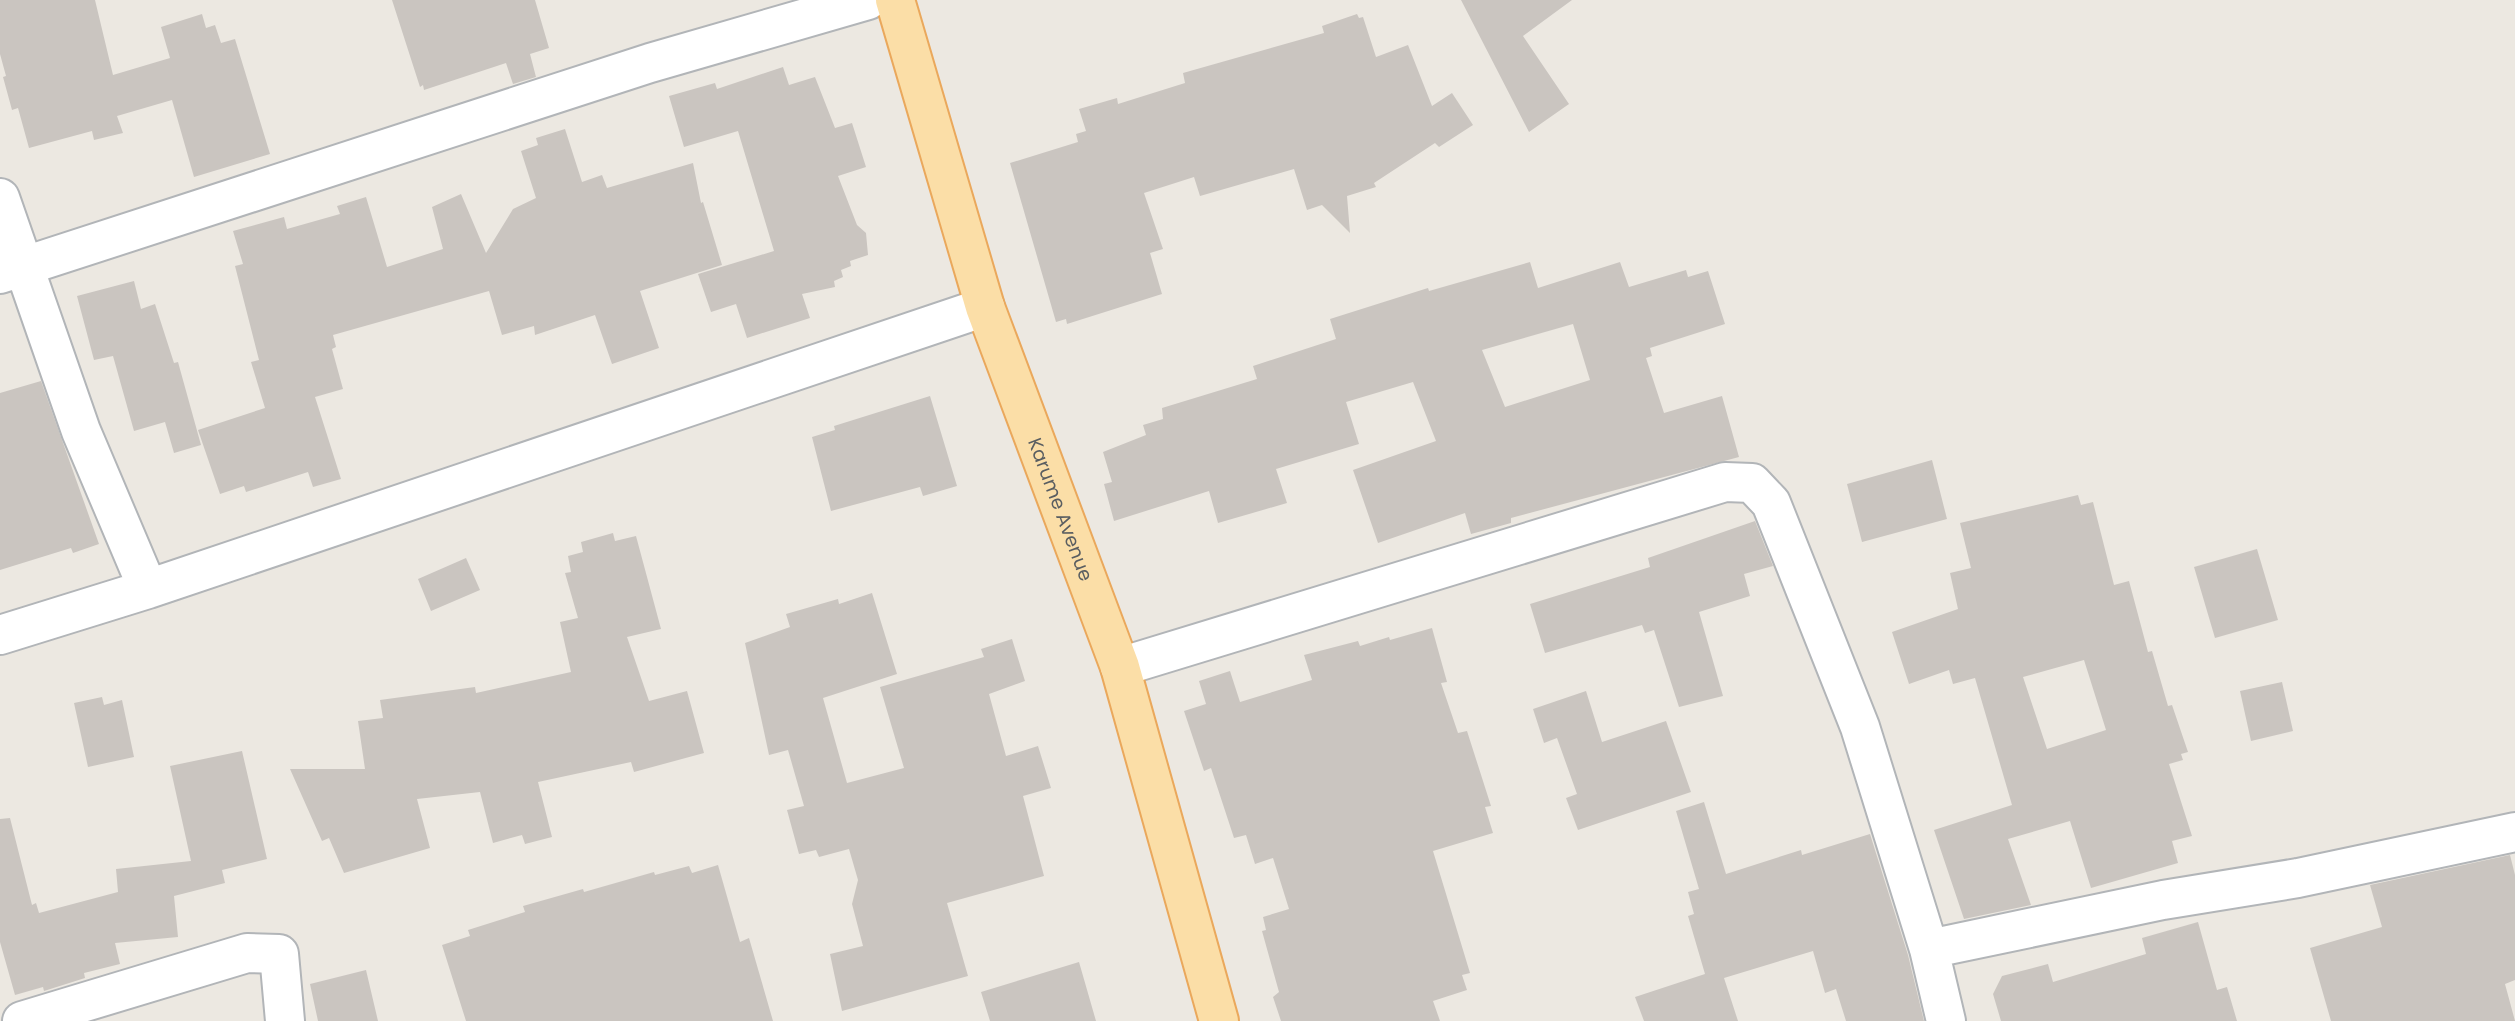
<svg xmlns="http://www.w3.org/2000/svg" width="2515" height="1021" viewBox="0 0 2515 1021" font-family="Poppins,sans-serif">
  <rect width="100%" height="100%" fill="#ece8e1"/>
  <!-- building -->
  <path fill="#cac5c0" fill-rule="evenodd" d="M0 0H95L113 75 170 58 161 27 202 14 206 28 215 25 221 43 235 39 270 154 194 177 172 100 117 116 123 133 94 140 92 131 29 148 18 108 12 110 3 77 6 76 0 54Z
    M392 0H535L549 48 530 54 536 77 513 84 506 63 424 90 423 85 420 87Z
    M1461 0H1572L1523 36 1569 104 1529 132Z
    M1357 14 1359 18 1363 17 1376 57 1408 45 1432 106 1452 93 1473 125 1439 147 1435 143 1374 183 1376 187 1347 196 1350 233 1322 205 1307 210 1294 169 1200 196 1194 177 1144 193 1163 249 1150 253 1162 294 1067 324 1066 319 1056 322 1010 163 1078 142 1076 134 1086 131 1079 109 1117 98 1118 104 1185 83 1183 73 1324 33 1322 26Z
    M783 67 789 85 815 77 835 128 852 123 866 167 838 176 857 225 866 233 868 255 850 261 851 266 841 270 843 277 834 281 835 287 802 294 810 318 747 338 736 304 711 312 698 274 774 251 738 131 684 147 669 96 715 83 717 89Z
    M565 129 582 182 602 175 607 188 693 163 701 203 703 202 722 265 640 291 659 348 612 364 595 315 535 335 534 326 502 335 489 291 333 335 336 347 332 349 343 389 315 397 341 479 313 487 308 472 246 492 244 486 220 494 198 430 265 408 251 362 259 360 235 266 243 264 233 231 284 217 287 229 340 214 337 206 366 197 387 267 443 249 432 207 461 194 486 253 513 209 536 198 521 151 538 145 536 138Z
    M1530 262 1538 288 1620 262 1629 287 1686 270 1688 277 1708 271 1725 324 1650 348 1652 356 1646 358 1664 413 1722 396 1739 457 1511 518V523L1471 534 1465 513 1378 543 1353 470 1436 441 1413 382 1346 402 1359 444 1276 469 1287 503 1218 523 1209 491 1114 521 1104 484 1112 482 1103 452 1146 435 1143 425 1163 419 1162 408 1257 379 1253 366 1336 339 1330 319 1428 288 1429 291ZM1573 324 1590 380 1505 407 1482 350Z
    M134 281 141 309 155 304 174 363 178 362 201 445 174 453 165 422 134 431 113 356 94 360 77 296Z
    M41 381 99 544 73 553 71 548 0 570V393Z
    M930 396 957 486 923 496 920 487 831 511 812 437 835 430 834 426Z
    M1932 460 1947 519 1862 542 1847 484Z
    M2078 495 2081 505 2093 502 2114 585 2129 581 2148 652 2152 651 2168 706 2172 705 2188 752 2181 754 2183 760 2169 764 2192 836 2172 841 2178 863 2091 888 2070 821 2008 839 2031 905 1964 919 1934 830 2012 805 1975 678 1953 684 1949 670 1909 684 1892 632 1958 609 1950 573 1971 568 1960 523ZM2084 660 2106 730 2047 749 2023 677Z
    M1755 521 1773 566 1744 574 1750 596 1699 612 1723 696 1679 707 1654 630 1645 633 1642 625 1545 653 1530 604 1650 567 1648 558Z
    M613 533 615 541 636 536 661 629 627 637 649 701 687 691 704 753 634 772 631 762 538 782 552 837 525 844 522 835 493 843 480 792 417 799 430 848 344 873 329 838 322 841 290 769H365L358 721 383 718 380 700 475 687 476 693 571 672 560 622 578 618 565 573 571 572 568 556 583 552 581 542Z
    M2257 549 2278 620 2215 638 2194 567Z
    M466 558 480 590 431 611 418 579Z
    M872 593 897 674 823 698 847 783 904 768 880 687 984 657 981 649 1012 639 1025 681 989 694 1006 756 1038 746 1051 788 1023 796 1044 876 947 903 968 976 842 1011 830 954 863 946 852 904 858 880 849 849 819 857 816 850 799 854 787 810 804 806 788 750 769 755 745 643 790 627 786 614 838 599 839 604Z
    M1432 628 1447 682 1441 683 1458 733 1467 731 1491 806 1485 807 1493 833 1433 851 1470 973 1462 975 1467 990 1433 1001 1440 1021H1281L1273 997 1279 992 1262 931 1266 930 1263 917 1289 909 1273 858 1255 864 1246 835 1234 838 1211 768 1204 771 1184 711 1206 704 1199 681 1230 671 1240 702 1312 680 1304 655 1358 641 1360 646 1389 637 1390 640Z
    M2282 682 2293 731 2251 741 2240 691Z
    M1586 691 1602 742 1666 721 1691 792 1578 830 1566 798 1577 794 1557 738 1544 743 1533 709Z
    M102 697 104 705 122 700 134 757 88 767 74 703Z
    M242 751 267 859 222 870 225 883 174 896 178 937 115 943 120 964 84 973 85 978 44 991 43 987 15 995 0 942V819L10 818 32 905 36 903 39 913 118 892 116 869 191 861 170 766Z
    M1704 802 1726 874 1801 850 1802 855 1870 834 1908 955 1924 1021H1846L1836 989 1825 993 1813 951 1724 978 1738 1021H1644L1635 997 1705 974 1688 916 1694 914 1688 892 1699 889 1676 811Z
    M2510 855 2515 875V980L2505 984 2515 1021H2331L2310 948 2382 927 2370 885Z
    M718 865 740 942 749 938 773 1021H466L442 945 470 936 468 930 525 912 523 906 583 889 584 892 654 872 655 875 689 866 692 873Z
    M2198 922 2217 990 2227 987 2237 1021H2001L1993 994 2002 976 2048 964 2053 982 2146 954 2142 938Z
    M1079 962 1096 1021H990L981 992Z
    M366 970 378 1021H318L310 984Z"/>
  <g fill="none" stroke-linecap="round" stroke-linejoin="round">
    <defs>
      <path id="minor" d="M0 198 81 431 148 589
        M0 274 650 63 868 0
        M0 635 148 589 985 307
        M1120 667 1725 482 1752 483 1771 503 1860 727 1929 949 1946 1021
        M1929 949 2163 900 2298 878 2515 832
        M22 1021 247 953 279 954 285 1021"/>
      <g id="major">
        <path id="s1" d="M895 0 985 307 1120 667 1219 1021"/>
      </g>
    </defs>
    <!-- minor casing -->
    <use href="#minor" stroke="#b2b5b8" stroke-width="42"/>
    <!-- major casing -->
    <use href="#major" stroke="#eaa85c" stroke-width="42"/>
    <!-- minor -->
    <use href="#minor" stroke="#fff" stroke-width="38"/>
    <!-- major -->
    <use href="#major" stroke="#fbdea7" stroke-width="38"/>
  </g>
  <g text-anchor="middle" dominant-baseline="central" stroke-width="6" stroke-linejoin="round" paint-order="stroke">
    <!-- street labels -->
    <g font-size="19" fill="#5a5e61" stroke="#fff">
      <text stroke="none"><textPath href="#s1" startOffset="536">Karume Avenue</textPath></text>
    </g>
  </g>
</svg>
